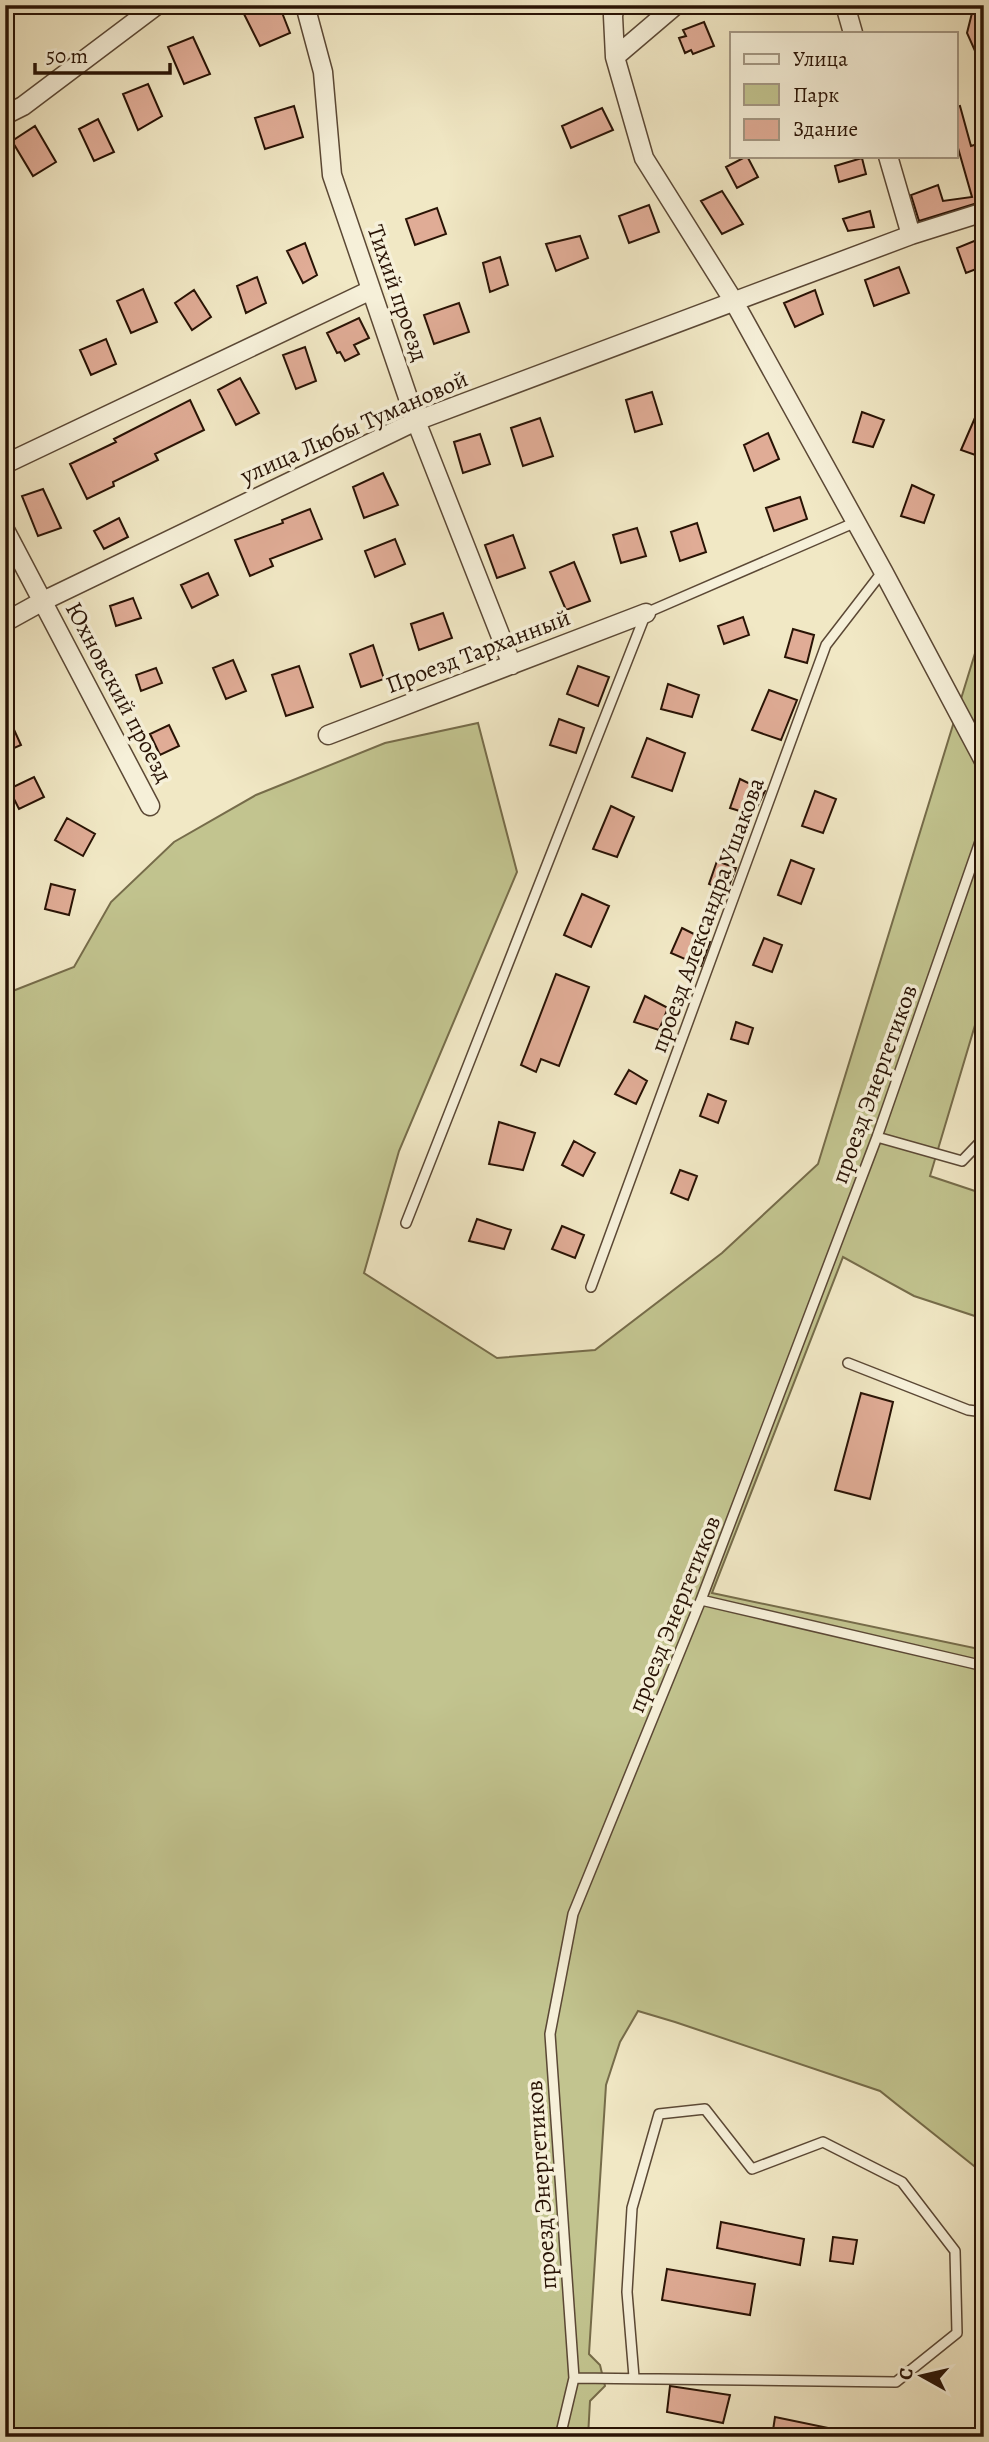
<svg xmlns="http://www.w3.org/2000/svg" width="989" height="2442" viewBox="0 0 989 2442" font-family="Alegreya,serif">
  <rect width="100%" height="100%" fill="#f1e8c5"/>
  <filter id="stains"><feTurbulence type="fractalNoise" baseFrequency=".00286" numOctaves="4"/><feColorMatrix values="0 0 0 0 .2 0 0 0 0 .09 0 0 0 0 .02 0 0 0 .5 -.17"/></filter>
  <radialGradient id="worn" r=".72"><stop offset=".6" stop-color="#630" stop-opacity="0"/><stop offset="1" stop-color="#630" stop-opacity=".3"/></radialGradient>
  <!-- green -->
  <path fill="#c2c48f" stroke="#766c4a" stroke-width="2" d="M984 624V995L930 1176 984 1194V1319L914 1296 843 1257 712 1593 984 1650V2174L880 2091 675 2022 638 2011 620 2042 606 2085 589 2354 600 2365 605 2386 590 2401 588 2437H5V994L74 967 111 902 174 842 256 795 385 743 478 723 517 872 399 1151 364 1273 497 1358 595 1350 722 1253 818 1164Z"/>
  <!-- building -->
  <path fill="#e0ac96" stroke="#291305" stroke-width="2" d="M249 5H279L290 33 260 46 241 8Z
    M974 5H984V71L967 33Z
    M704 22 714 46 693 54 691 50 685 53 679 38 686 36 683 30Z
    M193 37 210 74 184 84 168 47Z
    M148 84 162 116 138 130 123 94Z
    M294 106 303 137 265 149 255 118Z
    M960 106 971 146 984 142V201L919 221 911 195 938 185 943 201 972 197 956 141V107Z
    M602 108 613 130 571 148 562 126Z
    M98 119 114 152 94 161 79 129Z
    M35 126 56 162 33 176 12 141Z
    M747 156 758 177 737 188 726 167Z
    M862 158 866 174 839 182 835 166Z
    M722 191 743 224 722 234 701 201Z
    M649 205 659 232 629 243 619 216Z
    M437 208 446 234 415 245 406 219Z
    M870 211 874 227 848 231 843 219Z
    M580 236 588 258 556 271 546 244Z
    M984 237V266L966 273 957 248Z
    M305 243 317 275 303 283 287 251Z
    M500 257 508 285 490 292 483 263Z
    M899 267 909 293 874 306 865 280Z
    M257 277 266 303 246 313 237 286Z
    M143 289 157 322 131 333 117 301Z
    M194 290 211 317 192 330 175 303Z
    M815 290 823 314 795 327 784 303Z
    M459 303 469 332 434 344 424 315Z
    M359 318 369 338 354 345 359 354 345 361 340 352 337 353 327 333Z
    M106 339 116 364 91 375 80 350Z
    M305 347 316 381 296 389 283 355Z
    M240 378 259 413 236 425 218 390Z
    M652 392 662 424 635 432 626 400Z
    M984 397V458L961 450Z
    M190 400 204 430 155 454 158 460 113 482 114 486 87 499 70 464 116 442 114 439Z
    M862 412 884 420 873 447 853 442Z
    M540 418 553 456 523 466 511 428Z
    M768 433 779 459 754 471 744 445Z
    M480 434 490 464 463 473 454 442Z
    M383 473 398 505 364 518 353 487Z
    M912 485 934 495 924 523 901 516Z
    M43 489 61 528 38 536 22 496Z
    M800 497 807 519 774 531 766 508Z
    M310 509 322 539 270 559 273 566 250 576 235 540 283 523 282 520Z
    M119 518 128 537 104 549 94 531Z
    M697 523 706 552 680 561 671 532Z
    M637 528 646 556 621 563 613 535Z
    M513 535 525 568 497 578 485 545Z
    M395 539 405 564 375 577 365 551Z
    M574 562 590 601 566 610 550 572Z
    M208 573 218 595 192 608 181 585Z
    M133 598 141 618 116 626 110 606Z
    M443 613 452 638 419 650 411 624Z
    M743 617 749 635 724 644 718 626Z
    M793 629 814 635 807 663 785 657Z
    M373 645 384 679 361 687 350 654Z
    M233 660 246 691 226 699 213 668Z
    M299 666 313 707 286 716 272 675Z
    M578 666 609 677 598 706 567 694Z
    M156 668 162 683 141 691 136 675Z
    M668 684 699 695 692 717 661 709Z
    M769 690 797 700 781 740 752 730Z
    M5 710 21 745 5 752Z
    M559 719 584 728 576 753 550 745Z
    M169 725 179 746 160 755 150 734Z
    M647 738 685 753 672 791 632 777Z
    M34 777 44 797 19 809 9 789Z
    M740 779 765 791 753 815 730 808Z
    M815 791 836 799 823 833 802 826Z
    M611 806 634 817 617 857 593 849Z
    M67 818 95 834 83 856 55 840Z
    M791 860 814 869 801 904 778 895Z
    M717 861 736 868 727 891 709 884Z
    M51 884 75 890 69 915 45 909Z
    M582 894 609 906 591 947 564 935Z
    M682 928 710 942 701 966 671 953Z
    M764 938 782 945 772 972 753 965Z
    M556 974 589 987 559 1066 541 1059 536 1072 521 1065Z
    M645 996 668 1008 659 1030 634 1022Z
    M736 1022 753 1028 748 1044 731 1039Z
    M629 1070 647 1081 636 1104 615 1094Z
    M708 1094 726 1101 718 1123 700 1116Z
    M499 1122 535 1133 523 1170 489 1164Z
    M574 1141 595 1153 583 1176 562 1165Z
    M680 1170 697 1176 688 1200 671 1193Z
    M477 1219 511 1230 504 1249 469 1241Z
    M562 1226 584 1235 575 1258 552 1249Z
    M861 1393 893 1402 870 1499 835 1490Z
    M721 2222 804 2239 800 2265 717 2248Z
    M833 2237 857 2240 853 2264 830 2261Z
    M667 2269 755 2284 750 2315 662 2300Z
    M670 2386 730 2395 723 2423 667 2412Z
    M775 2417 838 2430 837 2437H772Z"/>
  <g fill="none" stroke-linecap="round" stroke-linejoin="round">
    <defs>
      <path id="lane" d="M877 1137 962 1161 984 1138
        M406 1223 646 613 856 522
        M591 1287 826 645 883 571
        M848 1363 968 1410 984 1412
        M701 1600 984 1666
        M574 2378 896 2382 957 2333 955 2251 902 2182 823 2142 752 2169 705 2109 659 2114 632 2208 627 2292 634 2377
        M560 2437 574 2378 550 2034 573 1914 701 1600 877 1137 984 830"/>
      <path id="street" d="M305 5 323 72 332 175 416 421 512 665
        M615 5 613 16 615 57 644 158 733 300 883 571 984 761
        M845 5 853 33
        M615 57 676 5
        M5 115 23 106 157 5
        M888 156 911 235 984 212
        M5 464 371 290
        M5 530 150 806
        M5 622 43 601 416 421 911 235
        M328 735 646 613"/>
    </defs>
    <!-- lane casing -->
    <use href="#lane" stroke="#5b4835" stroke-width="12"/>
    <!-- street casing -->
    <use href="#street" stroke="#5b4835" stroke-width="21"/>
    <!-- lane -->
    <use href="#lane" stroke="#f6f0d9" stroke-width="9"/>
    <!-- street -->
    <use href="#street" stroke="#f6f0d9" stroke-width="18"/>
  </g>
  <g text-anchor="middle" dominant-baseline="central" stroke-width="7" stroke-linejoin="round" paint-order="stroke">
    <!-- street labels -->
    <g font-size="24" fill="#291305" stroke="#f6f0d9">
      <text transform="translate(398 293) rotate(71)">Тихий проезд</text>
      <text transform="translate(354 427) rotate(-24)">улица Любы Тумановой</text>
      <text transform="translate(478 651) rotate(-21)">Проезд Тарханный</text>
      <text transform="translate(119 692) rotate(62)">Юхновский проезд</text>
      <text transform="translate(707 915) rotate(-70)">проезд Александра Ушакова</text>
      <text transform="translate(874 1084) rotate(-70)">проезд Энергетиков</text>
      <text transform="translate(674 1614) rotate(-68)">проезд Энергетиков</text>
      <text transform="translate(541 2185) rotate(-94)">проезд Энергетиков</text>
    </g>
  </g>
  <!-- margin -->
  <rect width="989" height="2442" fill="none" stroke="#f1e8c5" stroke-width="28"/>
  <rect x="7" y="7" width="975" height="2428" fill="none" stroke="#291305" stroke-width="3.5"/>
  <rect x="14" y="14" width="961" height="2414" fill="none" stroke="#291305" stroke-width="2"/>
  <!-- legend -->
  <rect x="730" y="32" width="228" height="126" fill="#f6f0d9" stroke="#a49884" stroke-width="2"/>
  <rect x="744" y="54" width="35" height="10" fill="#f6f0d9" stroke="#a49884" stroke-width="2"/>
  <text x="793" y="66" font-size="21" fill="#291305">Улица</text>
  <rect x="744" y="84" width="35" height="21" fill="#c2c48f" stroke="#a49884" stroke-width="2"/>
  <text x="793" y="102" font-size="21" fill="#291305">Парк</text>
  <rect x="744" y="119" width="35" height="21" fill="#e0ac96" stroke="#a49884" stroke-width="2"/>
  <text x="793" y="136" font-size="21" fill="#291305">Здание</text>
  <!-- north arrow -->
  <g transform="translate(922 2376) rotate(278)" stroke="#f6f0d9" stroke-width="5" paint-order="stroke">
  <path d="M0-5L12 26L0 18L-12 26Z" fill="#291305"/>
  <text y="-10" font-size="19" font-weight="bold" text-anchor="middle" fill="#291305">С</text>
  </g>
  <!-- scale -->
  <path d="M35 63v10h135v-10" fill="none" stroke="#291305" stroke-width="3.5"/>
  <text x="46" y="63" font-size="21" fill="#291305" stroke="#f6f0d9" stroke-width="5" paint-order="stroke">50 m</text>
  <rect width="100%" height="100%" filter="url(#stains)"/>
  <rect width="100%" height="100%" fill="url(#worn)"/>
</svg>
